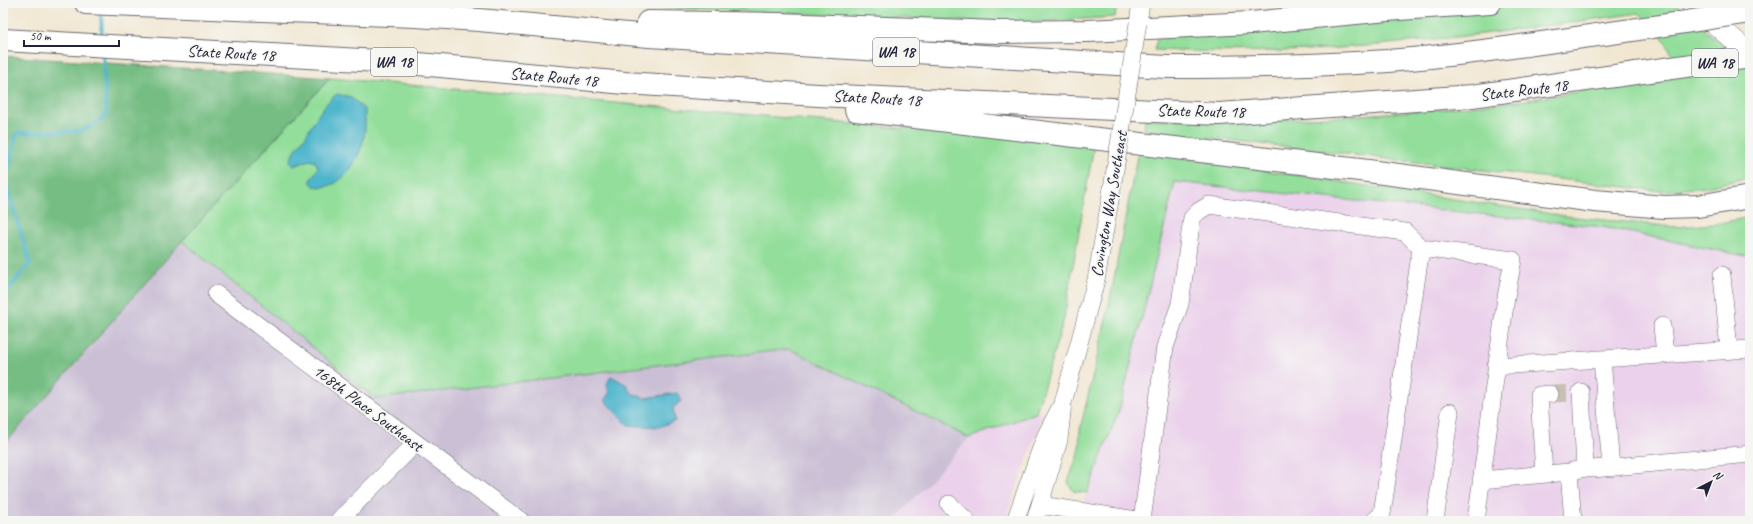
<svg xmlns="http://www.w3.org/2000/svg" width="1753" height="524" viewBox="0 0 1753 524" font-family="Caveat,sans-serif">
  <rect width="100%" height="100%" fill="#f6f6f2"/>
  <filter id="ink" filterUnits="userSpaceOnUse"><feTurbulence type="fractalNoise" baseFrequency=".025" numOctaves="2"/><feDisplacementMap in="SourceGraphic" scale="8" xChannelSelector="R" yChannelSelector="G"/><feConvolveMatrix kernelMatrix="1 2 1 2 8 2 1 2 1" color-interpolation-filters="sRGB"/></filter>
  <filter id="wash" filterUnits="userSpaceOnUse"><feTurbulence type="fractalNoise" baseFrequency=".012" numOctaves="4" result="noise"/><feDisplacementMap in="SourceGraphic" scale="16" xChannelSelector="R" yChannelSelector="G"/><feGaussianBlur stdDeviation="0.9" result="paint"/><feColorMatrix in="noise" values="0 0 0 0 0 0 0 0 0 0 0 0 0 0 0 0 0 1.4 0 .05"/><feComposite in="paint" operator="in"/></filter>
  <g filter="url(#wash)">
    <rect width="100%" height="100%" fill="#f1e7d1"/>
    <!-- built -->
    <path fill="#ebd1eb" d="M1175 182 1603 227 1750 257V521H1076L1120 408Z
      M1045 410 1005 521H894L969 438Z"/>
    <!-- industrial -->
    <path fill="#cbbfd5" d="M182 241 391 397 790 349 969 438 894 521H3V446Z"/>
    <!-- green -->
    <path fill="#92de9a" stroke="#5a806a" d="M548 3H1048L1078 5V3H1117L1115 17 1019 23Z
      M1538 3H1674L1750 69V177L1708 187 1660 191 1144 130 1145 119 1270 120 1348 116 1441 109 1527 100 1693 73 1672 55 1662 36 1639 13C1539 27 1439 41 1339 48 1278 53 1215 52 1154 50L1158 36Z
      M330 78 1094 145 1064 318 1036 413 969 438 790 349 376 399 182 241Z
      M1138 151 1565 216 1676 227 1715 224 1750 217V257L1603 227 1175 182 1120 408 1087 493 1073 491 1068 482 1079 451 1080 430 1107 315Z"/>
    <!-- forest -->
    <path fill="#75bd82" stroke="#4c705e" d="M3 56 330 78 182 241 3 446Z"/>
    <!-- water -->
    <path fill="#4eb5cc" stroke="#386c84" d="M337 94 351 97 365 110C365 120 366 130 363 141 358 163 340 192 314 186L310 181C312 175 317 173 318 167L315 162 310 160 294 166 290 162C293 150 302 143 308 132 316 119 324 103 337 94Z
      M611 376 627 385 631 393 645 398 677 393 680 396 681 401 673 408 675 421 659 427 628 425 605 401V399L609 394 607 384Z"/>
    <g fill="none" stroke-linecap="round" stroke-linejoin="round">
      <!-- stream -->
      <path stroke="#4eb5cc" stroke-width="4" d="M101 9 102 39
        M3 296 30 263 5 180 17 133 82 131 106 117 103 51"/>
    </g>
  </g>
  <g filter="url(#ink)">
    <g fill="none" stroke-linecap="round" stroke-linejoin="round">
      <!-- minor-tunnel -->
      <path stroke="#c8c0b3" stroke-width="17" stroke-dasharray="17 8" stroke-linecap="butt" d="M1550 394 1577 393"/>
      <defs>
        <path id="minor" d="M1138 23 1141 3
          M1722 275 1729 350
          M216 294 521 521
          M1662 326 1665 354
          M1602 359 1611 468
          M1496 366 1750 349
          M1581 392 1585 468
          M1569 472 1573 521
          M1544 474 1539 395 1550 394
          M1481 480 1569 472 1585 468 1593 469 1750 454
          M949 504 967 521
          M1040 505 1143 521
          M338 521 416 443
          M1015 521 1045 437 1059 410
          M1035 521 1059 440 1063 403 1096 280 1112 189
          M1142 521 1165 347 1180 304 1192 218 1199 211 1209 205 1405 232 1421 248
          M1374 521 1382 514 1421 248 1513 260 1506 297 1476 521
          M1435 521 1450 412"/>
        <path id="major" d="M1691 3 1750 54"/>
        <path id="highway" d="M86 3 415 16 479 20 649 36 1167 67C1240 67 1314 66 1388 61 1477 54 1565 39 1653 27
          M648 22 778 24 997 32 1088 31 1251 23 1398 9 1490 3
          M3 40 397 62 625 83 818 95 1219 114 1472 96 1750 57
          M856 110 1368 171 1595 201 1664 207 1698 206 1750 197"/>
      </defs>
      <!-- minor casing -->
      <use href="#minor" stroke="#6a6770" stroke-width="18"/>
      <!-- major casing -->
      <use href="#major" stroke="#6a6770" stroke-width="22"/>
      <!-- highway casing -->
      <use href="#highway" stroke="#6a6770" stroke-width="24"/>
      <!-- minor -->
      <use href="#minor" stroke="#fff" stroke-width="17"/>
      <!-- major -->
      <use href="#major" stroke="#fff" stroke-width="21"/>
      <!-- highway -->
      <use href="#highway" stroke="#fff" stroke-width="22"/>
      <defs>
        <path id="minor-bridge" d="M1112 189 1138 23"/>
        <path id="highway-bridge" d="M1653 27 1750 12"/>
      </defs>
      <!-- minor-bridge casing -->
      <use href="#minor-bridge" stroke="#6a6770" stroke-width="18" stroke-linecap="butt"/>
      <!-- highway-bridge casing -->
      <use href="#highway-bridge" stroke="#6a6770" stroke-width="24" stroke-linecap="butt"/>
      <!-- minor-bridge -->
      <use href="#minor-bridge" stroke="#fff" stroke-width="17"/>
      <!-- highway-bridge -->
      <use href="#highway-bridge" stroke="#fff" stroke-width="22"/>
    </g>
  </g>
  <g text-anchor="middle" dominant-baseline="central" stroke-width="3.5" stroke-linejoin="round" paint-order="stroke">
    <!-- shield labels -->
    <g fill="#f6f6f2" stroke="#626272" stroke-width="1">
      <rect x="873" y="38" width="46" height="28" rx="3"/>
      <rect x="371" y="48" width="46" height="28" rx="3"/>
      <rect x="1692" y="49" width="46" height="28" rx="3"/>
    </g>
    <g font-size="16" font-weight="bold" fill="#22223b">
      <text x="896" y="52">WA 18</text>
      <text x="394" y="62">WA 18</text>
      <text x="1715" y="63">WA 18</text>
    </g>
    <!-- street labels -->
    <g font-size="17" fill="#22223b" stroke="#f6f6f2">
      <text transform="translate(231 53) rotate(3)">State Route 18</text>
      <text transform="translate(554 77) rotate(5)">State Route 18</text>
      <text transform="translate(1524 90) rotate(-7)">State Route 18</text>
      <text transform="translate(877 98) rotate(3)">State Route 18</text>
      <text transform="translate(1201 111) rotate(1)">State Route 18</text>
      <text transform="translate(1109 204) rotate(-80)">Covington Way Southeast</text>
      <text transform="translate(368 408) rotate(37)">168th Place Southeast</text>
    </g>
  </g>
  <!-- margin -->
  <rect width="1753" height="524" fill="none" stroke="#f6f6f2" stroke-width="16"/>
  <!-- north arrow -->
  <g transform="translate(1711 482) rotate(42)" stroke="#f6f6f2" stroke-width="3" paint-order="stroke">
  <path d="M0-3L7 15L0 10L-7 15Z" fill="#22223b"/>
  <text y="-6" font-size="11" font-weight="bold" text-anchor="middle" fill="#22223b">N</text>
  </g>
  <!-- scale -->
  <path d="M24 40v6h95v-6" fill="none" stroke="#22223b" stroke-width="2"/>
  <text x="30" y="40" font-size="12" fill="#22223b" stroke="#f6f6f2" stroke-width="3" paint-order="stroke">50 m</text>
</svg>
